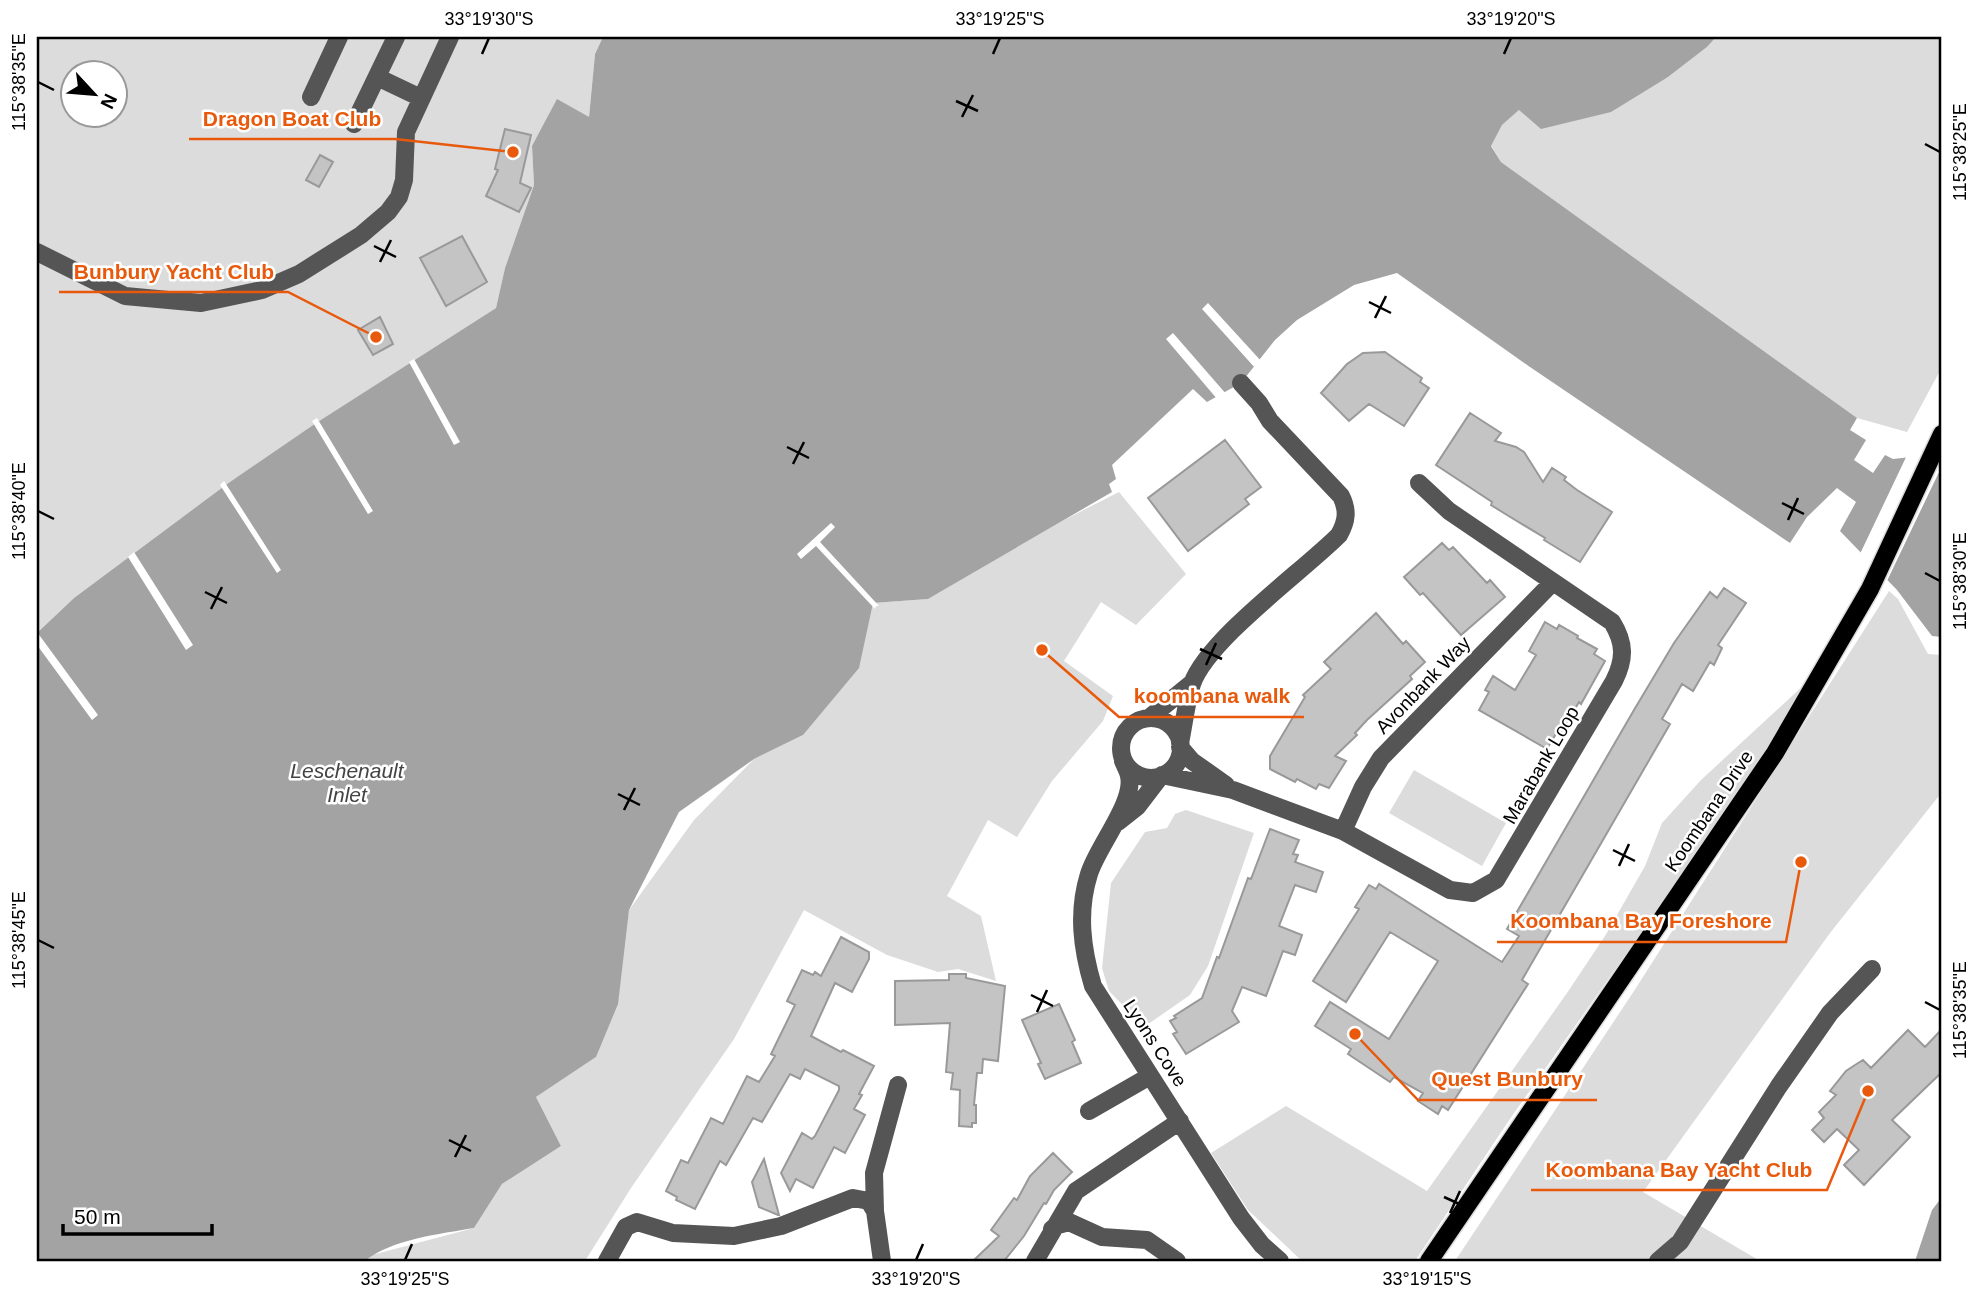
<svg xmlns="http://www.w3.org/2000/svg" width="1979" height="1298" viewBox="0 0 1979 1298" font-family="Helvetica,sans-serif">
  <rect width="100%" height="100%" fill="#fff"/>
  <!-- green -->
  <path fill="#dcdcdc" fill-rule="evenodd" d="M37 37H603L595 54 589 117 532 146 534 185 505 268 496 308 316 423 227 484 74 598 37 633ZM74 74H116V116H74Z
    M1716 37H1942V367L1907 432 1857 418 1501 162 1491 145 1502 125 1519 110 1668 77 1707 47Z
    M1119 492 1186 574 1136 625 1101 602 1064 661 1113 696 1103 721 1052 781 1017 837 988 820 947 896 981 916 996 981 958 969 938 972 887 955 804 910 734 1039 631 1188 585 1261H365L372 1255 474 1228 502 1184 561 1146 536 1097 596 1057 622 956 629 910 694 820 754 759 803 735 873 603 928 599 1062 521Z
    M1889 591 1898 599 1928 654 1942 655V792L1830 933 1643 1192 1760 1261H1455L1634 991Z
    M1805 684 1766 754 1512 1116 1415 1261H1302L1248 1210 1211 1153 1286 1106 1427 1191 1567 993 1605 936 1645 866 1662 823 1701 780Z
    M1414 770 1506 823 1482 866 1389 813Z
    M1186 810 1254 833 1208 966 1190 995 1144 1027 1109 991 1102 968 1111 883 1145 832 1167 828 1175 814Z"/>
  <!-- water -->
  <path fill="#a3a3a3" d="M603 37H1716L1707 47 1668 77 1611 112 1541 129 1519 110 1502 125 1491 146 1501 162 1857 418 1850 430 1866 440 1854 460 1873 473 1885 455 1893 459 1911 457 1942 475V637L1932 636 1897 590 1840 531 1856 502 1837 488 1807 517 1790 543 1530 367 1397 273 1354 285 1297 320 1275 340 1241 383 1207 402 1193 389 1112 465 1116 479 1109 484 1112 492 928 599 873 603 859 668 803 735 754 759 679 812 629 910 618 1004 596 1057 536 1097 561 1146 502 1184 474 1228C440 1234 392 1239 365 1261H37V633L74 598 227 484 316 423 496 308 505 268 534 185 532 146 557 99 589 117 595 54Z
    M1942 1197V1261H1915L1932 1210Z"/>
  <!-- pier -->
  <path fill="#fff" d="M1208 303 1262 362 1256 369 1202 309Z
    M1173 333 1227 395 1218 400 1166 339Z
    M414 359 460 442 454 445 409 362Z
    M317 418 373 511 368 514 312 421Z
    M1908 453 1912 454 1940 470 1886 583 1859 556Z
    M224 481 281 570 277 573 220 485Z
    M831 523 835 527 820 542 879 606H876L875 609 816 546 801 559 797 554Z
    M134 552 193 645 186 650 128 557Z
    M37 632 98 715 92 720 37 645Z"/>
  <!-- building -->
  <path fill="#c4c4c4" stroke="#999" stroke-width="2" d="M505 129 531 135 520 183 531 188 519 212 486 196 498 170 495 169Z
    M320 155 333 162 319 187 306 180Z
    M462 236 487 282 446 306 420 258Z
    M380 317 393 344 373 355 358 330Z
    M1385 352 1422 378 1420 382 1429 388 1404 426 1369 404 1349 421 1321 393 1347 364 1363 353Z
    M1470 413 1501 433 1495 441 1516 447 1524 452 1543 482 1552 468 1566 477 1564 480 1577 490 1612 512 1580 562 1544 540 1545 538 1507 515 1491 505 1492 502 1436 465Z
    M1225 440 1261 487 1245 499 1249 504 1188 551 1148 498Z
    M1442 543 1449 550 1453 547 1487 583 1490 580 1505 597 1461 635 1423 593 1420 595 1404 577Z
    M1724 588 1746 603 1718 645 1722 648 1714 665 1710 662 1693 691 1682 684 1662 719 1670 724 1522 980 1528 984 1448 1110 1442 1106 1438 1114 1418 1101 1423 1093 1394 1077 1390 1082 1348 1054 1351 1049 1315 1026 1330 1002 1389 1039 1438 961 1390 932 1346 1002 1313 981 1359 909 1355 907 1369 885 1376 889 1379 884 1502 962 1519 936 1507 929 1634 710 1674 643 1710 592 1717 598Z
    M1376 613 1403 644 1406 641 1425 662 1410 676 1412 679 1367 720 1355 733 1357 735 1335 756 1346 761 1329 788 1319 784 1316 789 1297 779 1295 782 1270 769V756L1305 697 1303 695 1331 669 1324 662Z
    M1545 622 1557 629 1559 625 1578 636 1577 638 1597 649 1594 654 1605 661 1581 704 1579 702 1560 734 1557 732 1547 749 1479 710 1489 692 1485 690 1493 676 1515 690 1536 655 1529 651Z
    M1270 829 1299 840 1293 854 1298 855 1295 862 1323 872 1316 892 1295 885 1279 926 1302 935 1295 955 1283 951 1266 996 1242 987 1232 1011 1239 1022 1186 1054 1173 1034 1177 1032 1170 1021 1176 1018 1174 1016 1202 998 1217 957 1219 958 1248 878 1251 879Z
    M841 937 869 952V959L852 992 835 983 811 1036 841 1052 843 1050 874 1066 859 1094 862 1095 854 1109 865 1115 845 1153 834 1147 813 1188 796 1179 790 1191 781 1173 802 1133 812 1139 815 1136 839 1090V1086L805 1069 800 1079 790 1074 762 1122 753 1118 726 1165 720 1161 695 1209 676 1200 677 1197 666 1191 681 1160 688 1163 711 1118 723 1124 747 1076 759 1082 775 1056 771 1054 795 1005 787 1001 802 970 813 975 815 972 821 976Z
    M949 974H966V978L1005 986 998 1061 983 1059 982 1073H977L974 1105H976V1123H972V1127L959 1126 960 1090 951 1089 953 1073 946 1072 950 1023 895 1025V981L949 980Z
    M1059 1004 1075 1040 1072 1042 1081 1063 1045 1079 1038 1064 1041 1063 1022 1020Z
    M1942 1029V1072L1892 1120 1910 1137 1864 1185 1844 1165 1859 1150 1837 1129 1824 1142 1812 1130 1824 1118 1819 1112 1836 1095 1830 1091 1846 1071 1855 1065 1863 1060 1871 1068 1908 1030 1925 1047Z
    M1053 1153 1072 1172 1054 1190 1046 1204 1044 1203 1024 1236 1004 1261H973L999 1236 991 1230 1014 1198 1017 1200 1030 1176Z
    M764 1159 779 1215H778L759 1207 752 1182Z"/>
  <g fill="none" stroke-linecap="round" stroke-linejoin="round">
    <defs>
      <path id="major" d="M1429 1261 1775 753 1870 589 1942 434"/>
    </defs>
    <!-- major casing -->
    <use href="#major" stroke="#dbdbdb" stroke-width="21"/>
    <!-- minor -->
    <path stroke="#555" stroke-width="18" d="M377 77 421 98
      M311 97 339 37
      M354 124 396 37
      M37 252 125 296 201 303 262 290 299 274 361 235 388 212 399 197 404 180 406 132 450 37
      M1121 748a30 30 0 1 1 60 0a30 30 0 1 1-60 0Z
      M1149 718 1192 683
      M1180 743C1184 724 1186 703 1192 684 1208 639 1302 572 1339 535 1347 521 1348 510 1341 496L1270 421 1259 403 1241 383
      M1180 747 1192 761 1226 785
      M1123 761C1125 766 1128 771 1129 776 1135 802 1097 847 1089 874 1077 912 1082 949 1093 986L1241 1218 1262 1245 1280 1261
      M1162 775 1233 790 1343 831 1450 890 1473 893 1496 880 1614 681C1625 659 1625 643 1612 622L1449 511 1419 483
      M1118 822 1137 807 1160 777
      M1343 831 1363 787 1381 758 1553 582
      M1089 1111 1150 1076
      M1052 1229 1058 1225 1069 1222 1102 1237 1147 1240 1177 1261
      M607 1261 626 1227 637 1222 673 1233 734 1236 781 1226 853 1198 869 1201 875 1211
      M882 1261 875 1211 874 1173 898 1085
      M1035 1261 1076 1191 1180 1121
      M1658 1261 1680 1242 1779 1086 1830 1013 1872 969"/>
    <!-- major -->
    <use href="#major" stroke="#000" stroke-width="18"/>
  </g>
  <!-- ticks -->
  <path fill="none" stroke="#000" stroke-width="2.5" d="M482 54 489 38M993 54 1000 38M1504 54 1511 38M38 82 54 90M956 101 978 111M962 117 973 95M1925 144 1940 152M374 246 396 257M380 262 391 240M1369 302 1391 313M1375 318 1386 296M787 447 809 458M793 464 804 442M1782 503 1804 514M38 511 54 519M1788 520 1798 498M1925 573 1940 581M205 592 227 603M211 609 222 587M1200 649 1222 659M1206 665 1216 643M618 794 640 805M624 810 635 788M1613 850 1635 861M1619 866 1629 844M38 940 54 948M1031 995 1053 1006M1925 1002 1940 1010M1037 1012 1047 990M449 1140 471 1151M455 1157 466 1135M1444 1197 1466 1207M1450 1213 1460 1191M405 1260 412 1244M916 1260 923 1244M1427 1260 1434 1244"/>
  <g text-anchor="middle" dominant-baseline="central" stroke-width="5" stroke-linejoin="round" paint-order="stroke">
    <!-- street labels -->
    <g font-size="19" fill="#000" stroke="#fff">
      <text transform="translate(1423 685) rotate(-46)">Avonbank Way</text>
      <text transform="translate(1541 765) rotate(-60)">Marabank Loop</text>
      <text transform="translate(1709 811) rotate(-56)">Koombana Drive</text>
      <text transform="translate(1155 1043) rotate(57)">Lyons Cove</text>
    </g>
    <!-- water labels -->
    <g font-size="21" font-style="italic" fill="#444" stroke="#fff">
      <text x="347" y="770">Leschenault<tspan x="347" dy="24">Inlet</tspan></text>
    </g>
  </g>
  <!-- callouts -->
  <path fill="none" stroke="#e8590c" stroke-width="2.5" d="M513 152L395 139H189M376 337L288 292H59M1042 650L1119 717H1304M1801 862L1786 942H1497M1355 1034L1418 1100H1597M1868 1091L1827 1190H1531"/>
  <g fill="#e8590c" stroke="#fff" stroke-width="2.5">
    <circle cx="513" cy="152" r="7"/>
    <circle cx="376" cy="337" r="7"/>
    <circle cx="1042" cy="650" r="7"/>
    <circle cx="1801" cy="862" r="7"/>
    <circle cx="1355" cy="1034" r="7"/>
    <circle cx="1868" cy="1091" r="7"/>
  </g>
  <g font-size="21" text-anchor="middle" font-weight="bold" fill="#e8590c" stroke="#fff" stroke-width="5" stroke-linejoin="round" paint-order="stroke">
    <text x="292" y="126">Dragon Boat Club</text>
    <text x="174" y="279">Bunbury Yacht Club</text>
    <text x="1212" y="703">koombana walk</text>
    <text x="1641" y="928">Koombana Bay Foreshore</text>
    <text x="1507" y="1086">Quest Bunbury</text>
    <text x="1679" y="1177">Koombana Bay Yacht Club</text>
  </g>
  <!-- border -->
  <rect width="1979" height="1298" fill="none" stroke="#ffffff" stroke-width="77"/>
  <!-- north arrow -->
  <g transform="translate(94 94) rotate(116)"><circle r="33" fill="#ffffff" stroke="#999999" stroke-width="2"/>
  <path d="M0-5L12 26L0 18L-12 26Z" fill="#000000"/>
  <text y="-10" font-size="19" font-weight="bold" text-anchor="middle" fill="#000000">N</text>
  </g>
  <!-- scale -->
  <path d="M63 1224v10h149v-10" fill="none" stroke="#000000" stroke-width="3.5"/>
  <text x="74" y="1224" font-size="21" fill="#000000" stroke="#ffffff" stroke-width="5" paint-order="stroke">50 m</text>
  <rect x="38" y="38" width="1902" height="1222" fill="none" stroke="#000" stroke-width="2.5"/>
  <g font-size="18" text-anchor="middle" fill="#000">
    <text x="489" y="25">33°19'30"S</text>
    <text x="1000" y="25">33°19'25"S</text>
    <text x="1511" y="25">33°19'20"S</text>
    <text transform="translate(19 82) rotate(-90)" y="6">115°38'35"E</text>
    <text transform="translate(1960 152) rotate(-90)" y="6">115°38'25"E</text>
    <text transform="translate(19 511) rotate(-90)" y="6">115°38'40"E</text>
    <text transform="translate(1960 581) rotate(-90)" y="6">115°38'30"E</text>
    <text transform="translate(19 940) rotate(-90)" y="6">115°38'45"E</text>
    <text transform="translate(1960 1010) rotate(-90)" y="6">115°38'35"E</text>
    <text x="405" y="1285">33°19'25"S</text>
    <text x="916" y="1285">33°19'20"S</text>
    <text x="1427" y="1285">33°19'15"S</text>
  </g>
</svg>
